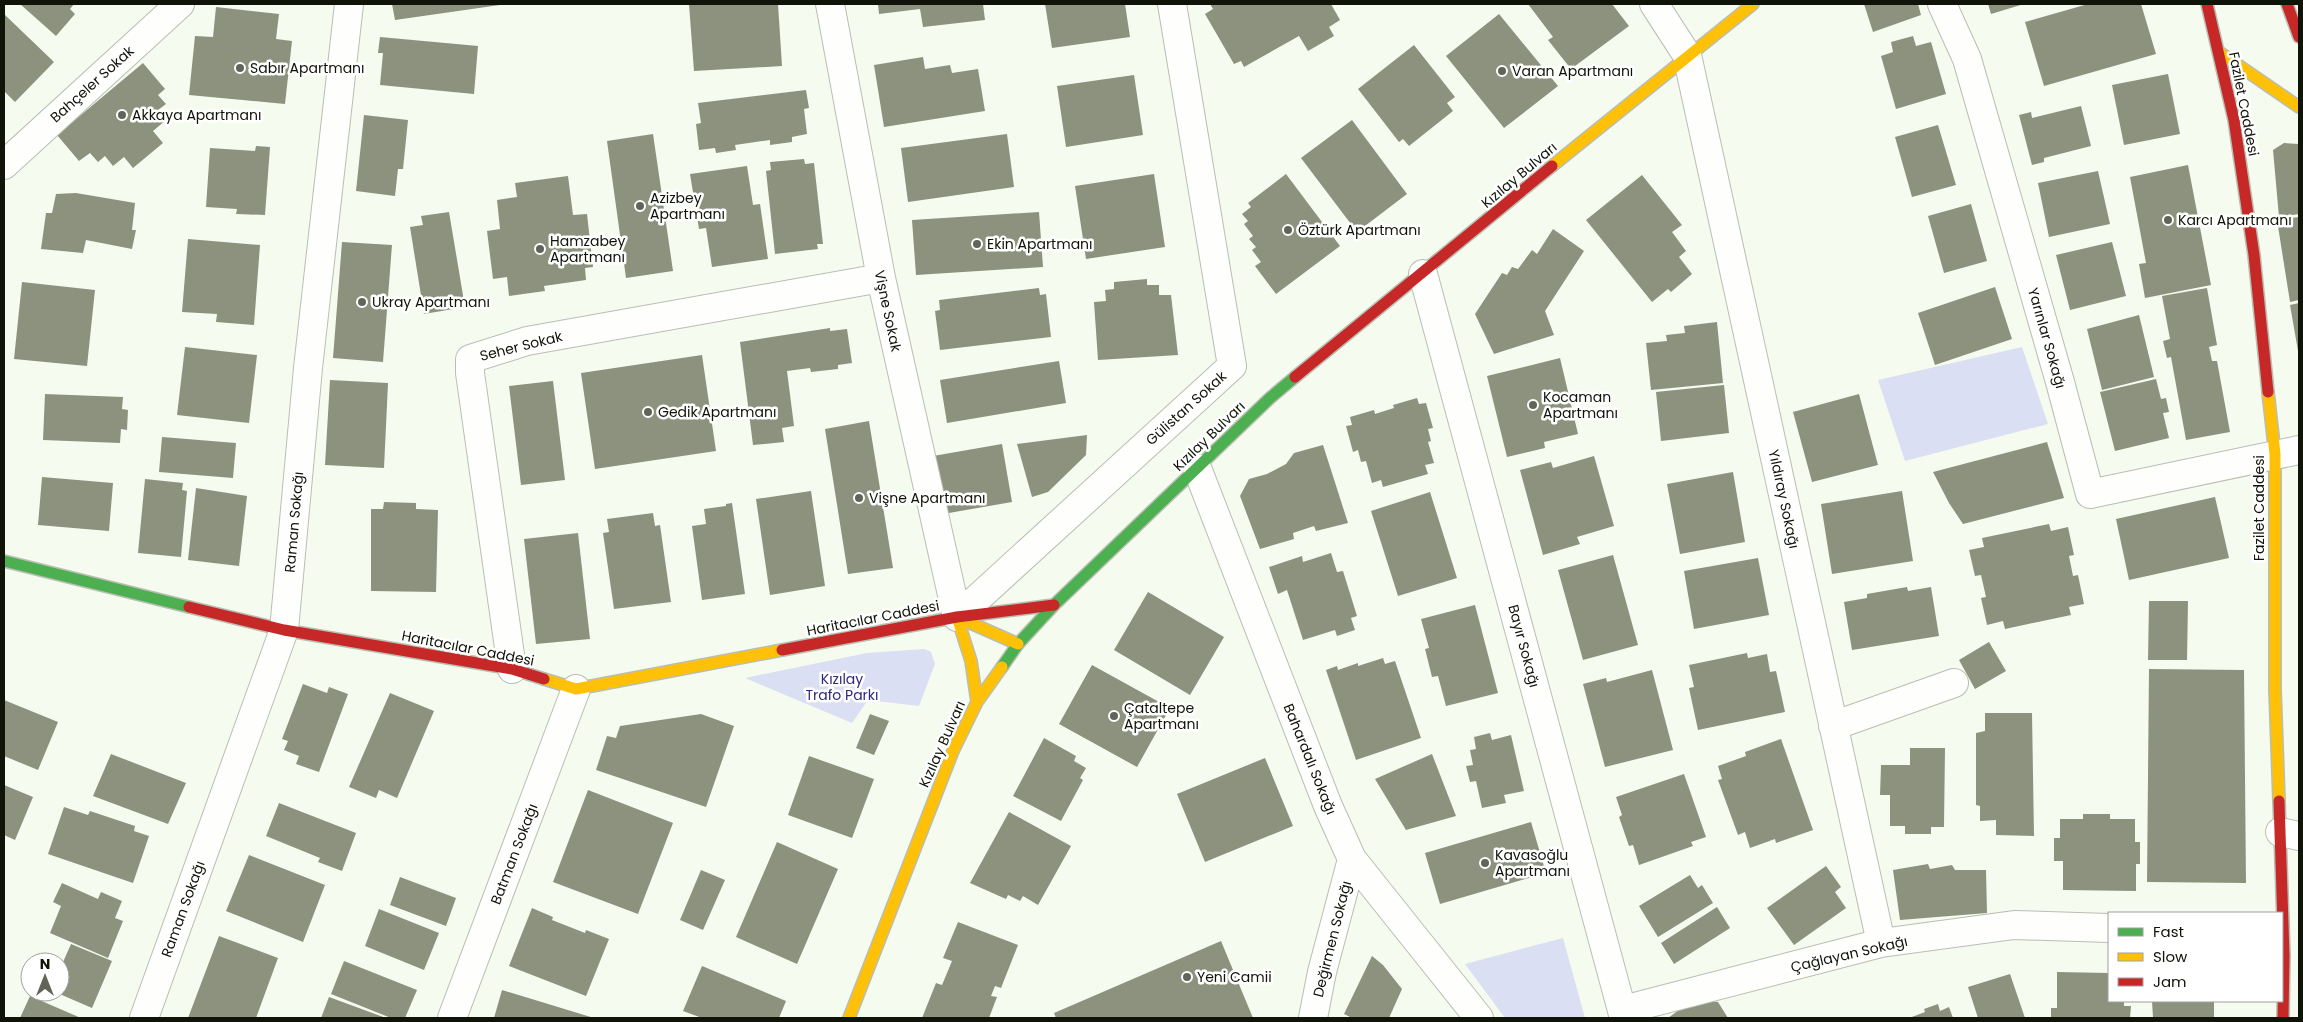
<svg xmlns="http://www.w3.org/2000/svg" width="2303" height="1022" viewBox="0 0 2303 1022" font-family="Poppins,sans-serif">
  <rect width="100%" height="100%" fill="#f6fbf0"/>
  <!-- green -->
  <path fill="#dadff3" d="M2022 347 2048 424 1905 461 1878 380Z
    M924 649 931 652 935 664 919 706 868 700 852 723 745 678 867 653Z
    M1563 938 1585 1018H1505L1465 964Z"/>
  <!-- building -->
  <path fill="#8c927d" d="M20 4H74L70 9 75 14 56 36Z
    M392 4H500V5L395 20Z
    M689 4H778L782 66 694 71Z
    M878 4H983L985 20 923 27 920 9 879 14Z
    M1045 4H1125L1130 37 1052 48Z
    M1210 4H1331L1340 20 1329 27 1334 36 1308 51 1299 36 1244 67 1241 61 1234 64 1205 14 1213 9Z
    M1528 4H1612L1629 26 1571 69 1548 40 1553 37Z
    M1864 4H1918L1921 15 1873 32Z
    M1988 4H2024L1991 14Z
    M2088 4H2141L2156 54 2044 86 2025 22Z
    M216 7 279 14 276 39 292 41 285 104 189 95 195 36 213 37Z
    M4 14 54 62 15 102 4 91Z
    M1499 14 1558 86 1504 128 1446 56Z
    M1913 36 1916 46 1931 42 1946 94 1896 109 1881 56 1893 52 1891 42Z
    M380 37 478 46 474 94 380 85 383 53H378Z
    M1414 45 1455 97 1447 103 1453 111 1409 146 1403 139 1399 142 1358 89Z
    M923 57 925 69 950 65 952 73 978 69 985 111 884 127 874 65Z
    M143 63 165 89 158 95 166 104 158 110 166 120 153 131 163 143 133 168 124 157 113 166 105 156 98 162 90 153 79 161 57 135Z
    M2168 74 2180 134 2124 145 2112 85Z
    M1134 75 1143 135 1066 147 1057 86Z
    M806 90 809 108 804 109 807 134 792 137V142L770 145V140L735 145 736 150 716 153 715 148 699 150 696 124 701 123 698 103Z
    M2081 106 2091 146 2044 158V162L2032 165 2019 115 2031 112 2032 118Z
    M364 115 408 120 403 169H398L395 196 356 191Z
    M1352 120 1407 194 1357 232 1301 158Z
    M1938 125 1956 185 1912 197 1895 137Z
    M653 134 673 271 626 278 607 141Z
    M1007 134 1014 187 908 202 901 148Z
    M2284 143 2299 144V214L2279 217 2273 150Z
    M256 146 270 147 265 215 236 214 237 209 206 207 210 148 255 151Z
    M804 159 805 164 814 163 823 244H817L818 249 775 254 766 171 771 170 770 162Z
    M2188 165 2211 285 2145 298 2139 264 2146 263 2130 177Z
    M747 166 753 205 760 204 768 259 712 267 706 228 699 229 690 174Z
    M2098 171 2110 224 2049 237 2038 183Z
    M1154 174 1165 247 1086 259 1075 186Z
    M1286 174 1340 246 1276 294 1255 266 1261 262 1252 250 1256 247 1249 239 1253 236 1244 224 1248 221 1242 214 1251 207 1248 203Z
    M1642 175 1682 225 1672 232 1686 251 1679 257 1692 274 1671 292 1668 289 1652 302 1586 220Z
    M568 176 573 215 587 214 593 267 585 268 586 280 544 286 545 291 509 296 507 277 493 279 487 231 500 229 497 200 517 197 515 183Z
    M76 193 135 203 132 230H136L132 249 86 240 83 253 41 249 46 213H52L56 194Z
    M1971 204 1987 261 1944 273 1928 216Z
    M449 212 465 307 424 314 410 227 423 225 421 216Z
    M1039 212 1043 267 916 275 912 220Z
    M2299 217V300L2290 302 2277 220Z
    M1553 229 1584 251 1545 311 1554 335 1494 354 1475 314 1502 273 1507 275 1512 267 1518 269 1532 250 1537 254Z
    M188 239 260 245 254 325 216 322 217 314 182 312Z
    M342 242 392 245 383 362 333 358Z
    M2112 242 2126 296 2070 310 2056 255Z
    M1147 279V285H1159V295H1171L1178 355 1098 360 1094 302 1106 301 1105 290 1114 289V282Z
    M22 282 95 290 87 366 14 359Z
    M1995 287 2012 339 1935 365 1918 313Z
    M1039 288 1040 295 1046 294 1051 337 940 350 935 311 940 310 939 300Z
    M2207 288 2217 345 2209 347 2212 361H2217L2230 432 2186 440 2171 357 2167 358 2163 341 2170 339 2162 296Z
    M2299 303V351H2298L2290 305Z
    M2139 315 2154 377 2102 390 2087 329Z
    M1717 322 1723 383 1651 390 1646 343 1667 341 1666 335 1685 333 1684 326Z
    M830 328V331L847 329 852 363 838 365V369L811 372 810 368 787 371 794 426 782 428 784 442 753 445 740 342Z
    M185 347 257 355 249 423 177 415Z
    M702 355 716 451 595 469 581 373Z
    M1560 358 1578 434 1544 442 1545 448 1507 457 1487 376Z
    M1059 361 1066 403 947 423 940 380Z
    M2156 379 2161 399 2166 398 2169 412 2163 413 2169 438 2115 451 2100 392Z
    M330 380 388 383 384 468 325 465Z
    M553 381 565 480 521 485 509 386Z
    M1724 385 1729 433 1661 441 1656 392Z
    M45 394 123 397 122 409 128 410 127 430 121 429 120 443 43 440Z
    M1859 394 1878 465 1812 482 1793 412Z
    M1417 398 1419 404 1426 403 1433 428 1428 429 1431 441 1428 442 1434 463 1425 465 1428 474 1383 487 1381 480 1372 483 1366 461 1361 462 1358 450 1353 452 1346 426 1352 425 1350 417 1374 410 1375 414 1394 408 1393 405Z
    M869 421 893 568 848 574 825 429Z
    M1087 435 1086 455 1048 492 1032 497 1017 444Z
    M162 437 236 443 233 478 159 472Z
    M2047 442 2064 498 1963 524 1949 503 1933 472Z
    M1002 444 1012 502 943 514 933 456Z
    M1323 445 1348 523 1316 531 1314 526 1293 533 1294 539 1260 549 1240 496 1249 479 1267 474 1286 464 1294 453Z
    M1594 456 1614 526 1577 537 1580 544 1543 555 1520 470 1551 462 1553 468Z
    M1733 472 1745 542 1680 554 1667 484Z
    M42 477 113 483 109 531 38 525Z
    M145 479 183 483 182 490 187 491 181 557 138 553Z
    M196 488 247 496 239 566 188 560Z
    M811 491 825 586 770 595 756 499Z
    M1902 491 1913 561 1832 574 1821 504Z
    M1430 492 1457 578 1398 596 1371 511Z
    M2215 497 2229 558 2129 580 2116 519Z
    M384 502 416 503V509L438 510 436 592 371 591V509H383Z
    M732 503 745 594 702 600 692 526 706 524 704 509 726 506V504Z
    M653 513 655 526 660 525 671 602 614 609 603 533 609 532 607 519Z
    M2049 524 2051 531 2068 527 2074 555 2069 556 2073 576 2078 575 2084 604 2069 607 2071 615 2005 629 2003 621 1987 625 1981 598 1986 597 1981 575 1975 576 1969 550 1984 547 1982 538Z
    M578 533 590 639 536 644 524 539Z
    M1331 553 1337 572 1343 571 1357 616 1351 618 1355 630 1337 636 1335 630 1303 640 1287 590 1278 594 1269 567 1302 556 1303 562Z
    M1613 555 1638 645 1583 660 1558 570Z
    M1758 558 1769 615 1694 629 1684 571Z
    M1907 587 1908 591 1931 587 1939 636 1852 650 1844 602 1867 598V594Z
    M1148 592 1224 637 1190 695 1114 650Z
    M2149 601H2188L2187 660H2148Z
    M1475 605 1498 693 1446 706 1438 676 1432 677 1425 649 1429 648 1421 619Z
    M1989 642 2006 671 1975 689 1959 660Z
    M1747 653 1748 658 1767 654 1770 672 1776 671 1785 712 1698 730 1689 688 1694 687 1689 665Z
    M1383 658 1385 664 1395 661 1421 738 1356 760 1326 670 1337 666 1338 670 1358 663V666Z
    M1092 665 1170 708 1137 767 1059 724Z
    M2149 669 2244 670 2246 883 2147 882Z
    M1652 670 1673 750 1605 767 1583 684 1606 678 1607 682Z
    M303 684 327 693 329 687 348 694 319 772 296 764 299 756 284 750 288 741 282 739Z
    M390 693 434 711 397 798 379 790 376 798 349 787Z
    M4 700 58 722 38 770 4 756Z
    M1985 713H2032L2034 836 1996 835V820L1980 821V806L1976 805V733L1985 731Z
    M701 714 734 726 706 807 596 770 607 736 616 738 620 726Z
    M870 714 889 721 874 755 856 748Z
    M1490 733 1492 740 1511 735 1524 791 1504 795 1506 803 1482 808 1476 781 1470 782 1466 766 1473 765 1470 750 1476 749 1474 737Z
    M1044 738 1076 756 1074 761 1086 768 1080 778 1083 780 1061 821 1013 796Z
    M1781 739 1813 830 1776 843 1775 839 1750 848 1745 832 1738 835 1718 780 1722 779 1718 766 1746 756 1745 752Z
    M1910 748H1945L1944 827H1931V834H1905V826H1890V795H1880L1881 765H1910Z
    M111 754 186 783 168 824 93 796Z
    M1432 754 1456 816 1406 830 1375 779Z
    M809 756 874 779 852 838 788 815Z
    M1265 758 1293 826 1205 862 1177 794Z
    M1684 774 1706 837 1691 842 1693 846 1639 865 1633 845 1629 846 1619 817 1622 815 1616 797Z
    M4 785 33 797 15 840 4 835Z
    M588 790 673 823 638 914 553 882Z
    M279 803 356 833 342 871 318 862 320 858 266 836Z
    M64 807 88 815 90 811 135 826 134 831 149 836 133 883 48 854Z
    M1009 812 1071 846 1038 905 1023 896 1020 901 1008 895 1006 899 970 883Z
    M2083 814H2110V819H2135V842H2140V864H2136V891L2063 890V861H2054V838H2060V819H2083Z
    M1531 822 1546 873 1440 904 1425 853Z
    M777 842 838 869 797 964 736 937Z
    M249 855 325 885 303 942 226 911Z
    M1928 864 1930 869 1952 865 1955 870H1986L1987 913 1900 920 1893 870Z
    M1826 866 1841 887 1835 892 1846 908 1794 945 1767 908Z
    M701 870 725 880 703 930 680 920Z
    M1690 875 1698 888 1702 885 1713 903 1658 937 1639 906Z
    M400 877 456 898 446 926 390 905Z
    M62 883 98 899 101 892 122 901 115 918 123 921 108 958 50 933 61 906 53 902Z
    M1717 907 1730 928 1674 964 1661 943Z
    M532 908 553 917 552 920 585 933 586 930 609 939 586 996 509 966Z
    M379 909 439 933 424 970 365 946Z
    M958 922 1018 945 1001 988 995 986 991 996 997 997 989 1018H922L936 983 942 985 952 961 943 958Z
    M219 936 278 958 256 1018H188Z
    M1221 941 1253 1018H1056L1054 1013Z
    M71 944 112 961 92 1008 55 992H60V969Z
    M1372 956 1383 965 1402 989 1389 1018H1352L1344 1014Z
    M344 961 417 990 405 1018H391L331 994Z
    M702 966 786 1001 779 1018H702L683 1011Z
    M2057 972 2109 973V1001H2124V1006H2131L2130 1018H2051V1008H2057Z
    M2010 974 2025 1018H1978L1968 987Z
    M502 990 594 1018H494Z
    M30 996 81 1018H20Z
    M329 997 386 1018H321Z
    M1694 999 1718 1002 1728 1018H1668Z
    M2152 1001H2214V1018H2153Z
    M1938 1004 1940 1011 1949 1007 1953 1018H1909L1925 1012 1924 1009Z"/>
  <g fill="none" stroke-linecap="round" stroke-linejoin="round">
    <defs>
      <path id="street" d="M830 4 881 278 957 617 1232 366 1172 4
        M1654 4 1687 55 1881 943
        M1942 4 1967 59 2060 382 2090 494 2299 450
        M4 165 180 4
        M1423 274 1624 1018
        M1197 468 1328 806 1352 859 1479 1018
        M512 669 470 373V359L527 341 881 278
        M1833 726 1954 683
        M2280 832 2299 836
        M1623 1010 1881 943 2014 925 2109 928
        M144 1018 284 630 308 368 349 4
        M452 1018 576 689
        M1313 1018 1322 972 1352 859"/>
      <path id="fast" d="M4 561 189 607
        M1002 667 1018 644 1054 605 1270 398 1295 377"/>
      <path id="slow" d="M2219 52 2299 107
        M1552 166 1753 4
        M2268 392 2275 454V690L2279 801
        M957 617 971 661 977 702
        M957 617 1018 644
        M544 679 576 689 782 650
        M849 1018 953 751 977 702 1002 667"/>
      <path id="jam" d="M2207 4 2234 120 2254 255 2268 392
        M2287 4 2299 37
        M1295 377 1552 166
        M189 607 284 630 512 669 544 679
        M782 650 957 617 1054 605
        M2279 801 2284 955 2283 1018"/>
    </defs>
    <!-- street casing -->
    <use href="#street" stroke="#b9beb3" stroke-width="30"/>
    <!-- fast casing -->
    <use href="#fast" stroke="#b9beb3" stroke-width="14"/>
    <!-- slow casing -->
    <use href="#slow" stroke="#b9beb3" stroke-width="14"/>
    <!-- jam casing -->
    <use href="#jam" stroke="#b9beb3" stroke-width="14"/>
    <!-- street -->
    <use href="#street" stroke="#fefefd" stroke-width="28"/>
    <!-- fast -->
    <use href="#fast" stroke="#4caf50" stroke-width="11"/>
    <!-- slow -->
    <use href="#slow" stroke="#ffc107" stroke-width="11"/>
    <!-- jam -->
    <use href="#jam" stroke="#c62828" stroke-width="11"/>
  </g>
  <!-- markers -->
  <g fill="#606459" stroke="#fff" stroke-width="2">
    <circle cx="240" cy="68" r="5"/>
    <circle cx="1502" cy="71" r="5"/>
    <circle cx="122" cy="115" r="5"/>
    <circle cx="640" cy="206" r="5"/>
    <circle cx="2168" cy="220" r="5"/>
    <circle cx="1288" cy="230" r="5"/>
    <circle cx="977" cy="244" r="5"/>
    <circle cx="540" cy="249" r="5"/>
    <circle cx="362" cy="302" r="5"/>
    <circle cx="1533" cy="405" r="5"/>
    <circle cx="648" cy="412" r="5"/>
    <circle cx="859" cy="498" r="5"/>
    <circle cx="1114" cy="716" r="5"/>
    <circle cx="1485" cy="863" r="5"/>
    <circle cx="1187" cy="977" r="5"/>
  </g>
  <g text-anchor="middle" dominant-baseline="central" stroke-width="5" stroke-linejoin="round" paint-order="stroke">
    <!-- poi labels -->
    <g font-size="14" fill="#0f1308" stroke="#fff" text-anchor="start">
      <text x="250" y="68">Sabır Apartmanı</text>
      <text x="1512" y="71">Varan Apartmanı</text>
      <text x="132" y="115">Akkaya Apartmanı</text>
      <text x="650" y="198">Azizbey<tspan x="650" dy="16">Apartmanı</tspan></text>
      <text x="2178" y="220">Karcı Apartmanı</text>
      <text x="1298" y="230">Öztürk Apartmanı</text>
      <text x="550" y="241">Hamzabey<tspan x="550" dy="16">Apartmanı</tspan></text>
      <text x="987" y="244">Ekin Apartmanı</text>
      <text x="372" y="302">Ukray Apartmanı</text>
      <text x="1543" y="397">Kocaman<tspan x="1543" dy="16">Apartmanı</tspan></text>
      <text x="658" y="412">Gedik Apartmanı</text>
      <text x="869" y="498">Vişne Apartmanı</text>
      <text x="1124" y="708">Çataltepe<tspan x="1124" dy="16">Apartmanı</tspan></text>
      <text x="1495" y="855">Kavasoğlu<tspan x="1495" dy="16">Apartmanı</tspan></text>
      <text x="1197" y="977">Yeni Camii</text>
    </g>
    <!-- street labels -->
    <g font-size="14" fill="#0f1308" stroke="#fff">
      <text transform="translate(92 84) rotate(-42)">Bahçeler Sokak</text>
      <text transform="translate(2244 104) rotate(79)">Fazilet Caddesi</text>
      <text transform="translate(1519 175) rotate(-40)">Kızılay Bulvarı</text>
      <text transform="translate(888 311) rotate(78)">Vişne Sokak</text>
      <text transform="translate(2047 338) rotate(74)">Yarınlar Sokağı</text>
      <text transform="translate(521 346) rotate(-14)">Seher Sokak</text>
      <text transform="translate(1186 408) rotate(-42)">Gülistan Sokak</text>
      <text transform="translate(1209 436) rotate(-44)">Kızılay Bulvarı</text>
      <text transform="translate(1784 499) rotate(78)">Yıldıray Sokağı</text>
      <text transform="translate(2259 508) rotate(-90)">Fazilet Caddesi</text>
      <text transform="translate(294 522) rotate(-85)">Raman Sokağı</text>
      <text transform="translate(873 618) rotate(-11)">Haritacılar Caddesi</text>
      <text transform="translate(1524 646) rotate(75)">Bayır Sokağı</text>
      <text transform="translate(468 648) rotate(11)">Haritacılar Caddesi</text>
      <text transform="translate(942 744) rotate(-66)">Kızılay Bulvarı</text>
      <text transform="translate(1310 759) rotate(68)">Bahardalı Sokağı</text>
      <text transform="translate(514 854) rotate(-69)">Batman Sokağı</text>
      <text transform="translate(183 909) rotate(-70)">Raman Sokağı</text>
      <text transform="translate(1332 939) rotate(-76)">Değirmen Sokağı</text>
      <text transform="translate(1849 954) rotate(-13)">Çağlayan Sokağı</text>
    </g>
    <!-- park labels -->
    <g font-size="14" fill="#2f287d" stroke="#fff">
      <text x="842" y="679">Kızılay<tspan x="842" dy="16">Trafo Parkı</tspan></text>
    </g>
  </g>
  <!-- border -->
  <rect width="2303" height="1022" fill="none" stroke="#0f1308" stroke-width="10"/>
  <!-- legend -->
  <rect x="2108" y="912" width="175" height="90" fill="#ffffff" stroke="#9fa19c"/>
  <rect x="2118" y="928" width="25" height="8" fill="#4caf50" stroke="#9fa19c"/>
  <text x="2153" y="937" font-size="15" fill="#0f1308">Fast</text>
  <rect x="2118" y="953" width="25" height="8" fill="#ffc107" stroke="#9fa19c"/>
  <text x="2153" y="962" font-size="15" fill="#0f1308">Slow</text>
  <rect x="2118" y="978" width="25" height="8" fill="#c62828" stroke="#9fa19c"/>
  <text x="2153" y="987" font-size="15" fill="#0f1308">Jam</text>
  <!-- north arrow -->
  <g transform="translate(45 977)"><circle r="24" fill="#ffffff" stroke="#9fa19c"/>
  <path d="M0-4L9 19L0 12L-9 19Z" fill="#606459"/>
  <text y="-8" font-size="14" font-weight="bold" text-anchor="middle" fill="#0f1308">N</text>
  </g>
</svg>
